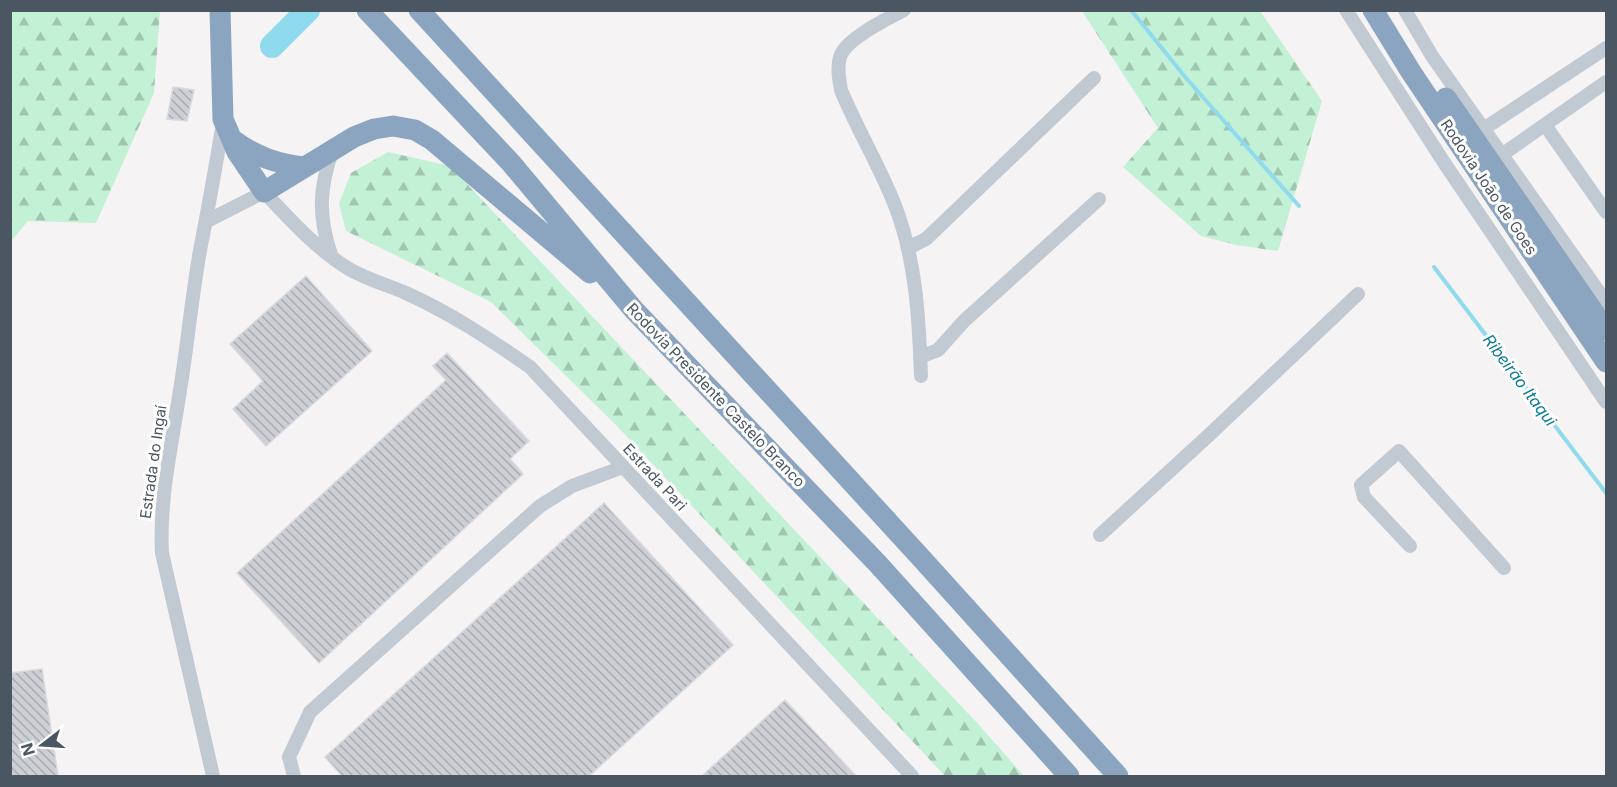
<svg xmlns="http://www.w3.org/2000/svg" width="1617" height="787" viewBox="0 0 1617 787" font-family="Inter,sans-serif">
  <defs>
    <pattern id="forest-firs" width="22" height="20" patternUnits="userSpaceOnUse" patternTransform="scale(1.5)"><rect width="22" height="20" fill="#c3f1d5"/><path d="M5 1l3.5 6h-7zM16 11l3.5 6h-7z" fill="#a0c6b0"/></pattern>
    <pattern id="building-back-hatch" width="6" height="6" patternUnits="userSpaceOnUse" patternTransform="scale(1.5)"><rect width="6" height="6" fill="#cdcfd5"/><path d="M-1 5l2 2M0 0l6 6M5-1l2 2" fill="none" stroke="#a8abb0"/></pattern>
  </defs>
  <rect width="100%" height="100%" fill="#f5f3f3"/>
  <!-- forest -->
  <path fill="url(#forest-firs)" d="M11 10 160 11 154 93 96 223 28 221 11 241Z
    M1082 11H1260L1322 101 1278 251 1236 245 1201 236 1123 167 1158 128Z
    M388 152 450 166 980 726 1024 776H945L616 425 491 302 346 231 339 203 351 173Z"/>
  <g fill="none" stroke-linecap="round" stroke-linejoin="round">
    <!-- stream -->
    <path stroke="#90daee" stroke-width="4" d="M1131 10 1186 78 1299 206
      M1434 267 1606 493"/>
    <!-- river -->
    <path stroke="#90daee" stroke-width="24" d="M272 46 308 10"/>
  </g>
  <!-- building -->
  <path fill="url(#building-back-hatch)" stroke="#d7d9de" stroke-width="1.5" d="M173 87 194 90 187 121 167 119Z
    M306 276 372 351 266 446 233 409 263 381 230 344Z
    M447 353 529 441 510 459 523 474 319 663 237 573 446 380 433 366Z
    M604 503 733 645 589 776H342L325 757Z
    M42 669 58 776H10V673Z
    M785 700 856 776H702Z"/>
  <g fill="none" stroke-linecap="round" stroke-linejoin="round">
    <!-- minor -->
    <path stroke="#c1cad2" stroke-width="14" d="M904 10C887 19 845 39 840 57 837 68 839 79 841 90 857 129 879 165 894 203 916 258 919 318 921 376
      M1346 10 1443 161 1606 402
      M1405 10 1432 56 1606 302
      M1545 125 1606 212
      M1485 128 1606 48
      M1503 154 1606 82
      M207 221 264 192C290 219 316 249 349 269 368 280 388 285 408 294 452 314 491 340 530 367L912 776
      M908 248 926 239 1094 78
      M331 255C318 215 319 188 333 149
      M920 357 938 350 964 321 1099 199
      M1100 535 1209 435 1358 294
      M1410 546 1364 497 1361 485 1399 451 1504 568
      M213 776 162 553C159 498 172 445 180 390 188 342 192 293 201 245 209 205 216 164 223 123
      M294 776 289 757 310 712 540 506 572 486 623 467"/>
    <!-- highway -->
    <path stroke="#8ba5c1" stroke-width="21" d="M220 10 223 119 237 152 264 192 354 137 374 129 393 126 415 130 432 140 590 273
      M367 10 511 163 634 310 878 564 1069 776
      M419 10 923 560 1118 776
      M1373 10 1411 72 1606 362
      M1446 98 1606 330
      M233 140C256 157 278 164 305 167"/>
  </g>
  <g text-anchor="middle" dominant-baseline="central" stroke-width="6" stroke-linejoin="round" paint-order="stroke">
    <!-- street labels -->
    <g font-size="15" fill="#4a5661" stroke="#fff">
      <text transform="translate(1489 187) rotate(56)">Rodovia João de Goes</text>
      <text transform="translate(716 395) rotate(46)">Rodovia Presidente Castelo Branco</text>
      <text transform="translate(153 462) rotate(-82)">Estrada do Ingaí</text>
      <text transform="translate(655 477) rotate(47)">Estrada Pari</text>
    </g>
    <!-- water labels -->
    <g font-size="16" font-style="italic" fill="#0c7c9b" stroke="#fff">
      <text transform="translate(1520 380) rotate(53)">Ribeirão Itaqui</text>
    </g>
  </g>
  <!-- border -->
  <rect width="1617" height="787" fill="none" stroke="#4a5661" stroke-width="24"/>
  <!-- north arrow -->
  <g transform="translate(42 745) rotate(253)" stroke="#ffffff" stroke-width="4.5" paint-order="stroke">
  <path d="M0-4.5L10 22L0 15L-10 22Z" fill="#4a5661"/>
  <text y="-9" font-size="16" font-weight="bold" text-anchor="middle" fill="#4a5661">N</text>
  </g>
</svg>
